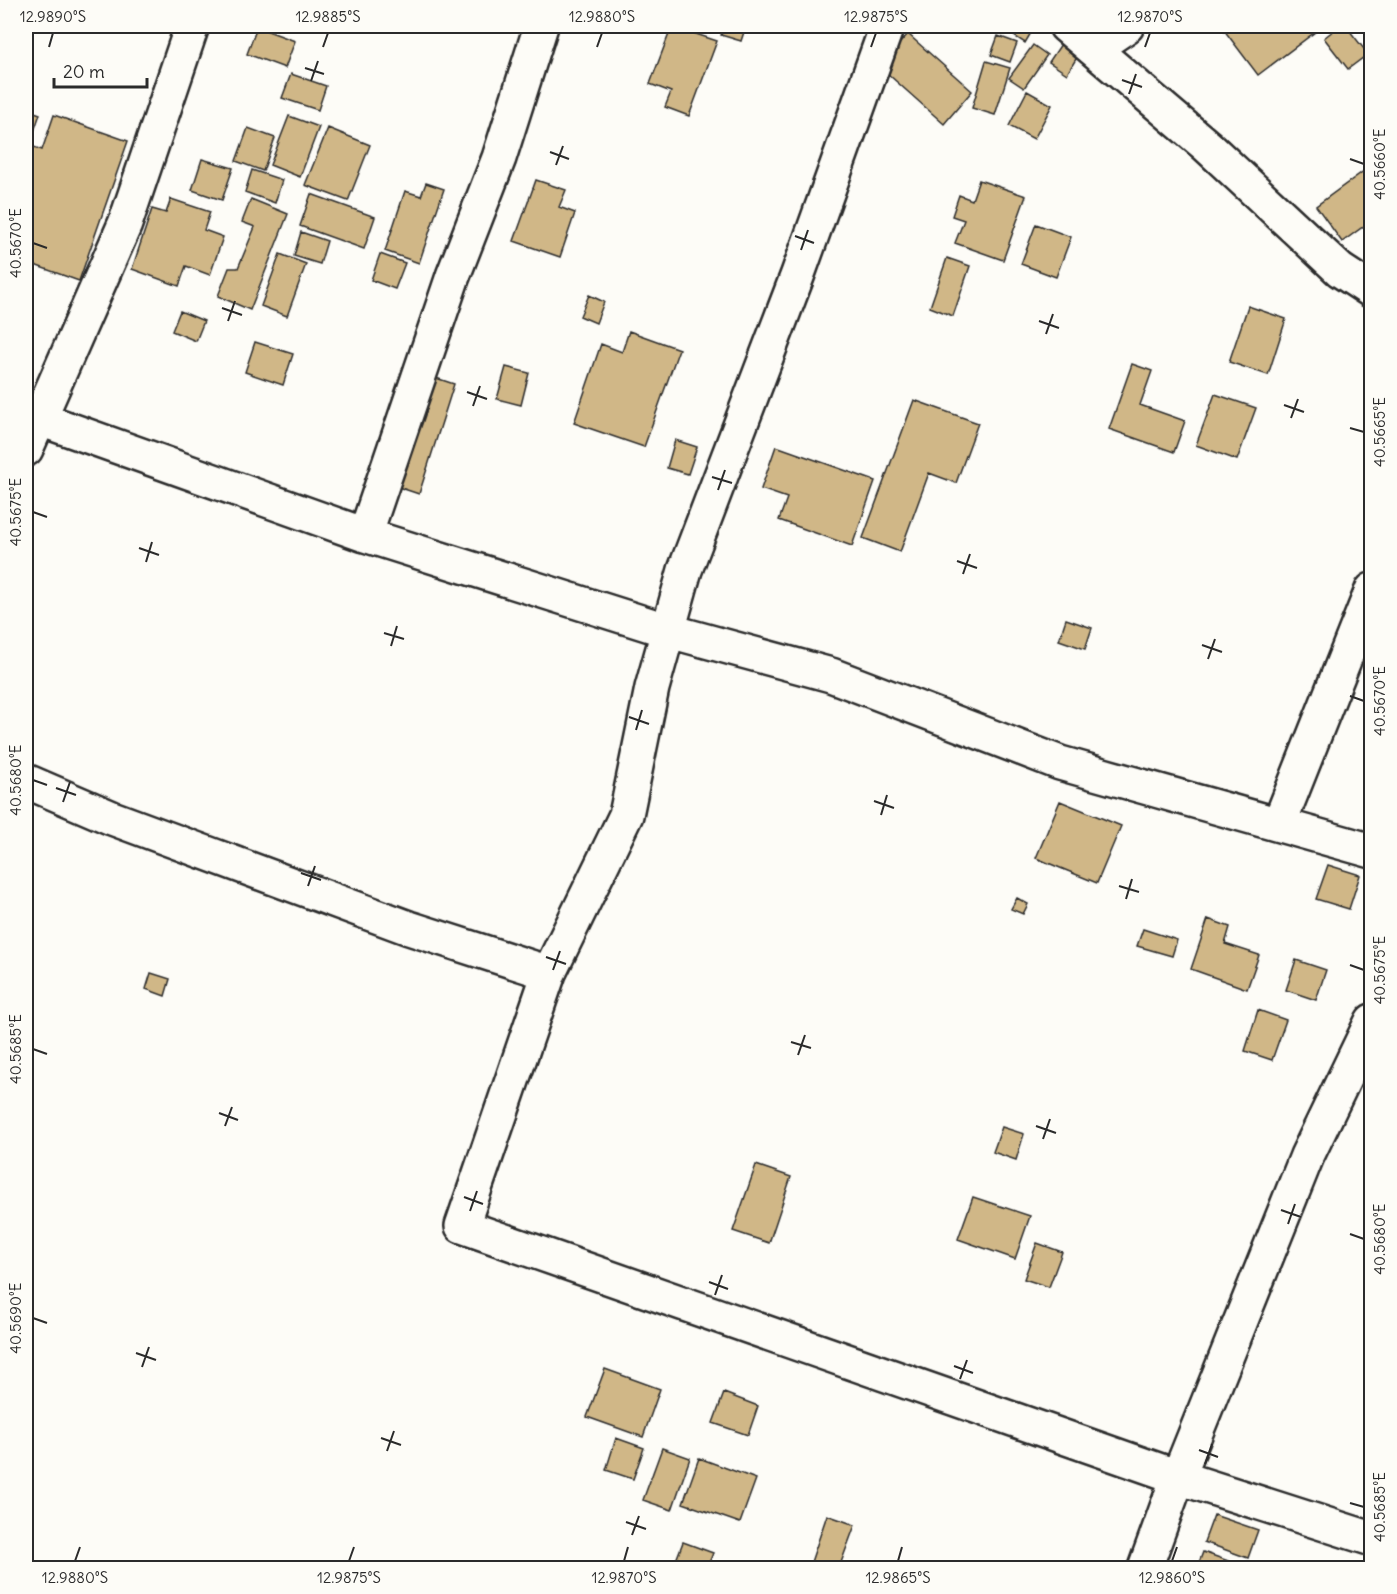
<svg xmlns="http://www.w3.org/2000/svg" width="1397" height="1594" viewBox="0 0 1397 1594" font-family="Delius,sans-serif">
  <rect width="100%" height="100%" fill="#fdfcf7"/>
  <filter id="ink" filterUnits="userSpaceOnUse"><feTurbulence type="fractalNoise" baseFrequency=".0167" numOctaves="2"/><feDisplacementMap in="SourceGraphic" scale="12" xChannelSelector="R" yChannelSelector="G"/><feConvolveMatrix kernelMatrix="1 2 1 2 8 2 1 2 1" color-interpolation-filters="sRGB"/></filter>
  <g filter="url(#ink)">
    <!-- building -->
    <path fill="#d0b787" stroke="#2b2b2b" stroke-width="1.5" d="M672 26 717 41 689 116 665 107 671 92 650 84Z
      M724 26H746L741 41 721 35Z
      M909 26H935L932 34Z
      M1008 26H1035L1025 43 1005 30Z
      M1221 26H1323L1258 75Z
      M1339 26H1346L1368 54 1348 69 1324 38Z
      M257 27 295 41 285 68 247 54Z
      M908 34 972 91 944 124 879 66Z
      M998 36 1017 43 1010 62 991 55Z
      M1065 38 1082 49 1067 74 1049 62Z
      M1033 45 1047 55 1024 88 1009 78Z
      M986 61 1010 68 995 115 972 108Z
      M291 74 326 86 318 110 282 98Z
      M1027 91 1052 105 1034 139 1009 126Z
      M26 109 40 114 33 134 26 131Z
      M54 115 128 141 79 281 26 262V144L42 150Z
      M289 116 319 127 300 177 270 165Z
      M248 128 275 138 263 171 236 161Z
      M328 128 370 145 348 201 305 185Z
      M202 159 233 168 222 200 192 190Z
      M1372 165V220L1342 242 1316 206Z
      M252 170 282 180 275 203 245 192Z
      M536 180 566 190 559 207 575 213 560 257 514 241Z
      M979 180 1026 196 1003 260 955 243 964 220 952 216 959 195 972 200Z
      M426 183 444 189 419 263 385 251 405 191 421 196Z
      M311 194 375 217 364 249 300 226Z
      M171 199 210 212 204 230 223 237 210 275 186 266 179 286 132 269 152 209 166 213Z
      M251 199 288 214 250 310 218 296 229 268H238L255 227 242 222Z
      M1036 224 1071 237 1056 277 1021 264Z
      M301 232 327 241 320 264 294 256Z
      M280 254 306 264 287 316 261 306Z
      M380 254 405 263 395 289 371 280Z
      M947 258 970 266 953 316 930 307Z
      M589 295 604 302 596 323 580 316Z
      M1248 306 1286 319 1268 375 1229 362Z
      M180 311 204 321 196 341 172 331Z
      M629 331 679 349 644 447 574 423 601 344 622 352Z
      M255 342 293 354 283 385 245 372Z
      M1132 364 1152 371 1140 405 1185 421 1174 452 1109 429Z
      M506 367 529 373 521 405 497 399Z
      M430 376 454 384 419 494 395 486Z
      M1215 394 1256 408 1237 460 1196 445Z
      M914 400 978 423 956 483 929 473 900 552 863 538Z
      M675 440 697 447 688 474 667 468Z
      M776 446 875 481 852 546 779 520 787 498 761 489Z
      M1066 619 1092 628 1085 649 1059 640Z
      M1060 801 1121 826 1097 883 1036 858Z
      M1328 865 1360 875 1349 909 1316 899Z
      M1017 898 1028 904 1023 914 1011 909Z
      M1208 919 1230 927 1225 944 1259 955 1247 989 1191 969Z
      M1143 929 1177 940 1172 956 1137 946Z
      M1296 960 1326 970 1316 1000 1286 990Z
      M151 973 170 979 165 996 146 989Z
      M1258 1010 1286 1020 1272 1060 1245 1051Z
      M1002 1127 1024 1134 1016 1160 993 1152Z
      M756 1165 791 1177 769 1243 733 1231Z
      M973 1197 1030 1216 1015 1259 958 1239Z
      M1037 1243 1062 1252 1049 1287 1024 1279Z
      M605 1369 660 1389 643 1437 587 1417Z
      M724 1393 758 1406 748 1435 713 1423Z
      M616 1438 644 1448 633 1479 606 1470Z
      M662 1448 690 1458 672 1510 643 1500Z
      M699 1458 756 1479 740 1523 683 1503Z
      M827 1515 855 1525 839 1568H809Z
      M1214 1515 1258 1530 1248 1558 1204 1542Z
      M683 1542 713 1553 707 1568H673Z
      M1203 1552 1248 1568H1197Z"/>
    <g fill="none" stroke-linecap="round" stroke-linejoin="round">
      <defs>
        <path id="minor" d="M887 26 798 274 685 570 652 688 626 815 549 973 462 1226 1178 1477 1372 1539
          M1066 26 1207 146 1340 270 1372 291
          M1093 49 1127 26
          M26 414 365 535 666 630 831 675 1060 763 1372 851
          M26 449 125 224 192 26
          M365 535 453 276 499 158 541 26
          M26 781 112 818 409 928 549 973
          M1279 824 1372 590
          M1145 1568 1178 1477 1307 1156 1372 1021"/>
      </defs>
      <!-- minor casing -->
      <use href="#minor" stroke="#2b2b2b" stroke-width="38"/>
      <!-- minor -->
      <use href="#minor" stroke="#fdfcf7" stroke-width="33"/>
    </g>
  </g>
  <!-- ticks -->
  <path fill="none" stroke="#2b2b2b" stroke-width="2" d="M49 47 53 33M323 47 328 33M597 47 602 33M871 47 876 33M1145 47 1150 33M305 68 324 74M1122 80 1142 87M311 81 318 61M1129 94 1136 74M550 152 569 159M1350 159 1364 164M556 165 563 146M795 236 814 243M33 243 47 248M801 250 808 230M222 308 242 315M228 321 235 301M1039 321 1059 328M1046 334 1053 314M467 392 487 399M1284 405 1304 412M473 406 480 386M1291 418 1298 399M1350 428 1364 432M712 477 732 483M718 490 725 470M33 512 47 517M139 548 159 555M957 561 977 568M146 562 152 542M963 574 970 554M384 633 404 639M1202 645 1222 652M391 646 397 626M1208 659 1215 639M1350 696 1364 701M629 717 649 724M636 730 642 710M33 780 47 785M56 788 76 795M874 801 894 808M63 802 70 782M881 815 887 795M301 873 321 880M308 886 315 866M1119 886 1139 892M1126 899 1132 879M546 957 566 964M1350 965 1364 970M553 970 560 951M791 1042 811 1048M33 1049 47 1054M798 1055 805 1035M219 1113 238 1120M225 1126 232 1107M1036 1126 1056 1133M1043 1139 1050 1119M464 1197 483 1204M1281 1210 1301 1217M470 1211 477 1191M1288 1224 1295 1204M1350 1234 1364 1239M709 1282 728 1289M715 1295 722 1275M33 1318 47 1323M136 1353 156 1360M954 1366 973 1373M142 1367 149 1347M960 1379 967 1360M381 1438 401 1445M1199 1450 1218 1457M387 1451 394 1431M1205 1464 1212 1444M1350 1503 1364 1507M626 1522 646 1529M632 1535 639 1516M75 1561 80 1547M349 1561 354 1547M624 1561 628 1547M898 1561 902 1547M1172 1561 1177 1547"/>
  <!-- margin -->
  <rect width="1397" height="1594" fill="none" stroke="#fdfcf7" stroke-width="66"/>
  <!-- scale -->
  <path d="M54 78v9h93v-9" fill="none" stroke="#2b2b2b" stroke-width="3"/>
  <text x="63" y="78" font-size="18" fill="#2b2b2b" stroke="#fdfcf7" stroke-width="4.5" paint-order="stroke">20 m</text>
  <rect x="33" y="33" width="1331" height="1528" fill="none" stroke="#2b2b2b" stroke-width="2"/>
  <g font-size="15" text-anchor="middle" fill="#2b2b2b">
    <text x="53" y="22">12.9890°S</text>
    <text x="328" y="22">12.9885°S</text>
    <text x="602" y="22">12.9880°S</text>
    <text x="876" y="22">12.9875°S</text>
    <text x="1150" y="22">12.9870°S</text>
    <text transform="translate(1380 164) rotate(-90)" y="5">40.5660°E</text>
    <text transform="translate(16 243) rotate(-90)" y="5">40.5670°E</text>
    <text transform="translate(1380 432) rotate(-90)" y="5">40.5665°E</text>
    <text transform="translate(16 512) rotate(-90)" y="5">40.5675°E</text>
    <text transform="translate(1380 701) rotate(-90)" y="5">40.5670°E</text>
    <text transform="translate(16 780) rotate(-90)" y="5">40.5680°E</text>
    <text transform="translate(1380 970) rotate(-90)" y="5">40.5675°E</text>
    <text transform="translate(16 1049) rotate(-90)" y="5">40.5685°E</text>
    <text transform="translate(1380 1239) rotate(-90)" y="5">40.5680°E</text>
    <text transform="translate(16 1318) rotate(-90)" y="5">40.5690°E</text>
    <text transform="translate(1380 1507) rotate(-90)" y="5">40.5685°E</text>
    <text x="75" y="1583">12.9880°S</text>
    <text x="349" y="1583">12.9875°S</text>
    <text x="624" y="1583">12.9870°S</text>
    <text x="898" y="1583">12.9865°S</text>
    <text x="1172" y="1583">12.9860°S</text>
  </g>
</svg>
